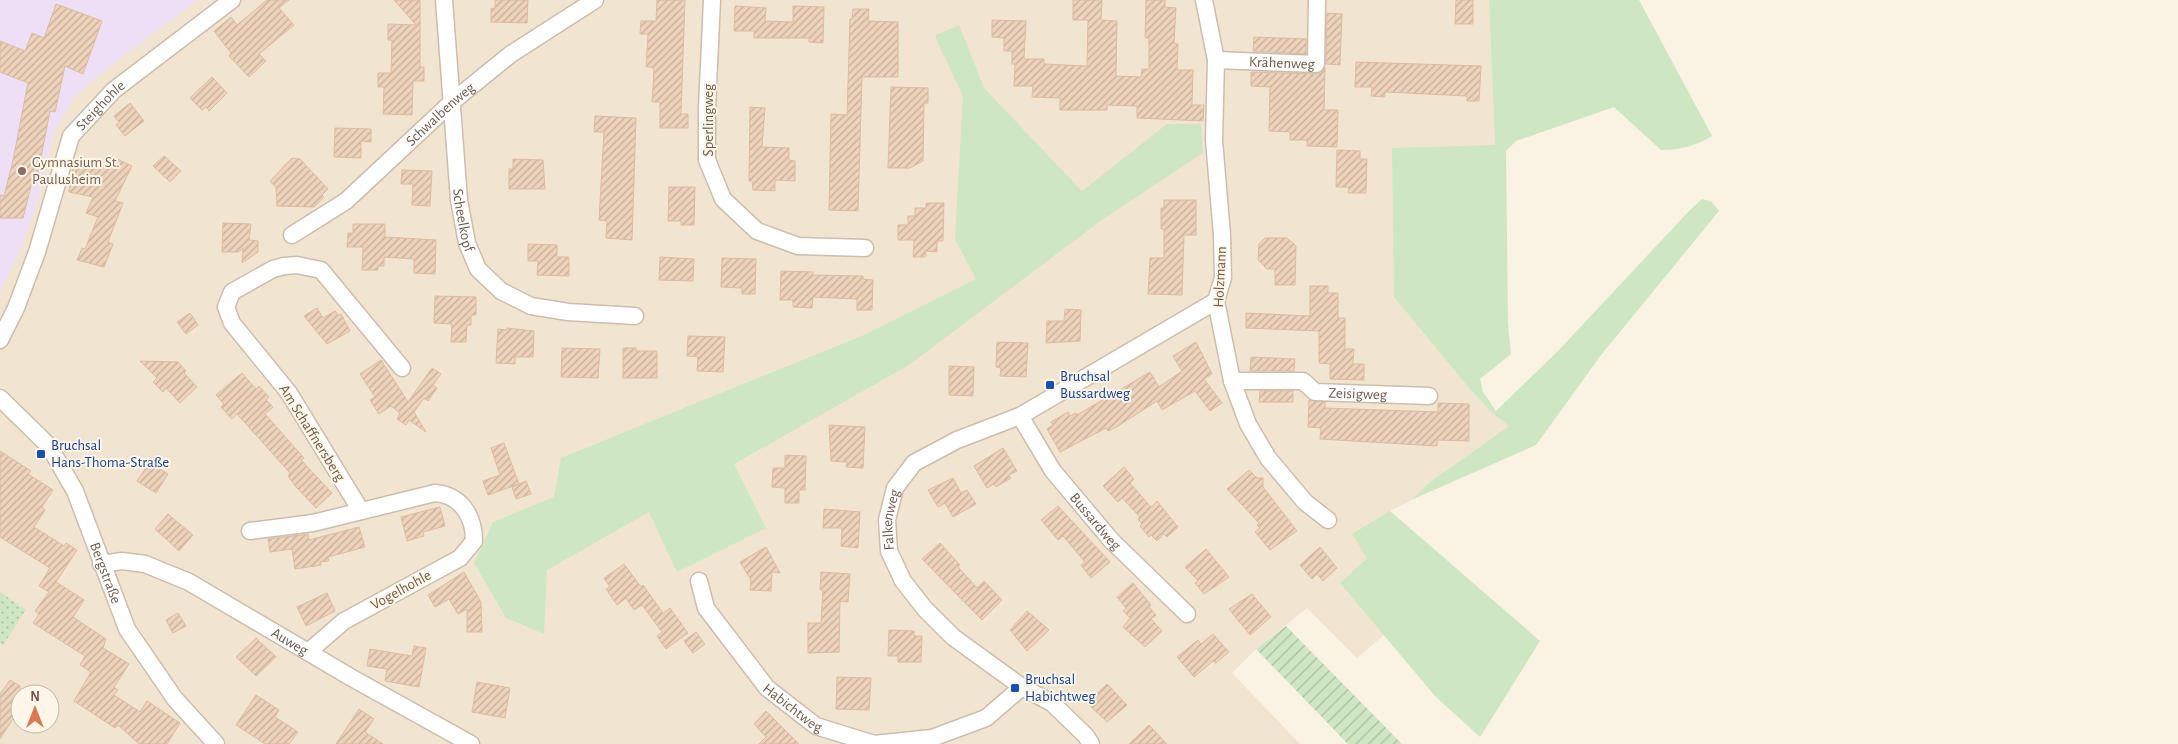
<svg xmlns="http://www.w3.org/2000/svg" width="2178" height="744" viewBox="0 0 2178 744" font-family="'Alegreya Sans',sans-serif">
  <defs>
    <pattern id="park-dots" width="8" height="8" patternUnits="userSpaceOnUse" patternTransform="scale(1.25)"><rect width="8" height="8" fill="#cee6c2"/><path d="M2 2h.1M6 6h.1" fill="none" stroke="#acbda0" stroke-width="1.8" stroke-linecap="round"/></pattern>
    <pattern id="garden-furrows" width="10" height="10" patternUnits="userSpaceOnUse" patternTransform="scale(1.25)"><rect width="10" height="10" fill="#cee6c2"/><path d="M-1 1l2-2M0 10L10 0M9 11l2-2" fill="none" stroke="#acbda0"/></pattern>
    <pattern id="building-hatch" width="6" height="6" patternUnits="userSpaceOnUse" patternTransform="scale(1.25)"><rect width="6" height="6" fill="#edd3bc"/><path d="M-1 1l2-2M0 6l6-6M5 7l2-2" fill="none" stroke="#c4ae9b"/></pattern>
  </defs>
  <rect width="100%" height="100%" fill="#faf2e2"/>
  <!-- residential -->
  <path fill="#f1e5d1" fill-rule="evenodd" d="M198 0H1489L1495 145 1394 297 1463 381 1491 412 1509 426 1430 482 1411 500 1390 511 1367 558 1340 583 1384 635 1357 658 1307 608 1256 649 1232 673 1300 744H0V292L19 253 35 210 54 132 74 98 107 68ZM20 694H50V724H20Z"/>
  <!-- education -->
  <path fill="#efdff6" d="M0 0H198L107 68 74 98 54 132 35 210 19 253 0 292Z"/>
  <!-- grass -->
  <path fill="#cee6c2" d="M1489 0H1639L1712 136C1696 146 1680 150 1661 150L1614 107 1516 141 1506 151 1508 324 1511 354 1480 379 1483 392 1496 411 1559 350 1689 211 1702 199 1712 202 1719 211 1601 355 1536 445 1411 500 1430 482 1509 426 1491 412 1463 381 1394 297 1392 148 1495 145Z
    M959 25 984 88 1082 191 1167 124H1201L1203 153 1103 219 909 365 734 464 766 528 677 572 649 512 547 570 544 634 506 618 474 563 493 522 554 497 561 458 864 335 976 279 955 239 963 96 936 39V35Z
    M1390 511 1540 641 1480 737 1435 696 1340 583 1367 558 1352 534Z"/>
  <!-- park -->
  <path fill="url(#park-dots)" d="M0 592 26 610 3 645 0 643Z"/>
  <!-- garden -->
  <path fill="url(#garden-furrows)" d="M1286 626 1402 744H1348L1256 649Z"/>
  <!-- building -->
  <path fill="url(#building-hatch)" stroke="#dfbb9d" d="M267 0H289L279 8 294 25 259 54 266 61 249 77 229 56 231 53 214 31 231 17 237 25Z
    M394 0H420V67H424V81H413L412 115 383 114 384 87H378V73H391L392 40H388V24L416 25Z
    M495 0H528L527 23 491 22V8L495 9Z
    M657 0H685L681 114H688V128H660V102H652L654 71 652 67H646L648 34H640L641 21H656Z
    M1073 0H1102L1101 20 1117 21 1116 76 1141 77 1142 69H1149V38H1145L1146 0H1165V7L1176 8 1174 43 1178 44 1177 70H1193L1192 105H1204L1203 121 1137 118V106L1107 105V110H1060V98L1032 97 1033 86H1014L1015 64H1012V51H1004V38L992 37V20L1026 21 1024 59H1044V64L1087 66 1088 20H1073Z
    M1456 0H1473V24H1455Z
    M56 4 102 21 83 74 65 66 55 112 50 111 36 183 32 182 23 218H0V195L4 196 12 165 28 83 0 72V41L25 51 32 33 44 38Z
    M735 6 766 8 765 21 793 22V6L824 7 823 43 809 42V38H754V31H734Z
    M853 9H869L868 21 898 22V77H862L858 211 829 210 831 114 847 115 850 19H852Z
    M1327 13 1342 14 1340 65 1326 64Z
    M1254 37 1306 39V54L1253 51Z
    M1356 62 1481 66 1479 101H1467V96L1385 92V97L1371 96 1372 87H1355Z
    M1325 68 1324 110H1338L1337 147 1307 146V140H1290V132L1269 131 1270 87 1251 86V72L1316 74 1321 73Z
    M212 77 227 93 209 111 206 107 202 110 190 98Z
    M891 87 928 88V103H924L923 161 910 168H888Z
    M130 103 144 121 125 136 116 125 119 122 114 116Z
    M750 107 765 108 762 147 789 148V160L795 161V181L775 180V191L753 190 752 181H749Z
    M595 116 636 118 632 240 606 238 607 221 599 220 604 132H594Z
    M335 128 371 129V142L361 141V158L334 157Z
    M1337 150 1360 151V159H1367L1366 193H1348L1349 187H1336Z
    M164 156 181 171 170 182 153 166Z
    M113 157 132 166 115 201 123 203 108 242 113 244 104 267 77 260 82 248 85 249 98 217 86 213 93 197 69 192 74 161 109 167Z
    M292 158 300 159 328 189 322 195 324 197 314 207 277 206 276 188 270 181Z
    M513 159 543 160 545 189H509V169H513Z
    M402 170 432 171 430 206 412 205 413 184H401Z
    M669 187H695L694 225H681V221H668Z
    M1164 200H1196V235H1184L1182 295 1148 294 1150 258H1164V229H1161V208H1164Z
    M926 203H944L943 241H937V252L926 251 925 257H913L914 240H898V225H908V216H915V208H926Z
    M223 223 251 224 249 240 258 241V252L242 263 243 248 239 252H222Z
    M353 224H385V237L436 240 435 274 414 273V259L384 257V266H378V270H362L363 247H347L348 233H353Z
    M1265 238H1287L1296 246 1295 285H1275V269H1267L1258 260 1259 244Z
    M528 244 557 245V257H569V276L537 275 538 261H528Z
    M660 257 694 259 693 281 659 280Z
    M722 258 756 259 755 294H742V288L721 287Z
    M781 271 813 272V275L863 276V279L873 280 872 310H857V299L813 297 812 308 793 307V300H780Z
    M1310 286H1328V293H1338V318H1345V349H1354L1353 364H1364V380L1330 379V364L1319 363V331L1246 328V313L1310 316Z
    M435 296 476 297V315H471V325H467L466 342H451L452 324 434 323Z
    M317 308 323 318 335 311 338 315 341 314 350 331 327 344 304 316Z
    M1065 309 1081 310 1080 341 1046 343 1047 321H1064Z
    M190 313 198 325 186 334 177 322Z
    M507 328 534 331 533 357H515V364L496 363 498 329 507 330Z
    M688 336 725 337 723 372 697 371 698 357 687 356Z
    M997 342 1028 343 1026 377 1000 376 1001 368 996 367Z
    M1196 342 1212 374 1204 379 1222 403 1210 411 1195 391 1162 410 1157 401 1118 426 1108 431 1106 428 1060 452 1047 429 1053 425 1051 422 1068 412 1070 416 1076 413 1077 415 1150 372 1159 387 1182 371 1173 356Z
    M562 348 600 349 598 378 561 377Z
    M623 348H636V351H657V378H623Z
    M1251 357 1295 359 1294 371H1250Z
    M381 360 408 402 432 368 441 374 433 385 437 388 428 401 424 398 414 412 426 432 409 420 406 425 397 419 400 413 391 406 379 414 370 400 375 397 360 374Z
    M140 361 178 362 186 371 184 373 197 387 180 403 166 388 163 392 153 382 157 378Z
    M949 366 974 367 973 396 949 395Z
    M242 373 256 389 259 386 269 397 266 400 273 407 265 414 304 458 301 460 332 493 316 508 297 488 288 476 290 473 237 414 232 419 221 407 224 404 216 395Z
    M1260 391H1293V402H1259Z
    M1309 400 1325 402V408L1438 412V403L1469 404V441L1437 440V446L1320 439 1321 428 1308 427Z
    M829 425 865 427 863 468 846 467 847 462 831 461Z
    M504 443 519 484 488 495 483 481 500 475 491 448Z
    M1003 448 1017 471 1009 475 1011 478 996 487 994 484 987 488 974 466Z
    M0 451 31 471 28 474 53 490 42 507 45 510 34 527 64 546 66 543 77 550 56 582 84 600 73 617 106 639 103 648 129 664 114 687 118 690 114 695 140 712 147 701 180 723 167 744H139L118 725 115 728 74 701 91 672 80 665 85 656 33 623 39 614 35 611 49 592 39 586 50 568 0 537Z
    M785 455 806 456 805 490H799V503H785V488L772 487 773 468H785Z
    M150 462 168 474 156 493 137 481Z
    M1124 467 1134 479 1130 483 1151 507 1157 501 1178 527 1167 537 1164 534 1157 541 1151 535 1149 537 1140 526 1142 524 1138 519 1140 517 1122 498 1118 502 1103 486Z
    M1249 470 1257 478H1263V487L1297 531 1270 550 1255 532 1260 528 1257 525 1259 523 1227 489Z
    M953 478 961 493 967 490 976 504 953 517 945 503 938 507 928 490Z
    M526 481 531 494 516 499 512 487Z
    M1058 506 1110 562 1091 578 1081 565 1085 562 1063 536 1058 540 1041 520Z
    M440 507 445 526 423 532 424 536 407 541 401 517Z
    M824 509 860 512 858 548 841 546 842 528H823Z
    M168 514 193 535 179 551 155 529Z
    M359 527 365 547 328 557 329 561 320 562 321 565 295 569 292 549 270 552 268 539 308 534 309 540Z
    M940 543 960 565 958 567 977 588 984 581 1002 600 982 620 922 559Z
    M766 547 780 573 772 572 771 591 750 590 751 580 740 562Z
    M1320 547 1337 568 1323 581 1317 574 1312 579 1300 565Z
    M1206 549 1229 577 1204 594 1195 583 1198 581 1185 567Z
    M624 564 641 587 643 585 663 613 670 608 688 633 666 649 657 636 662 632 642 605 634 610 626 598 617 605 606 589 610 587 604 578Z
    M464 572 481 602 482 632H467V609L458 614 449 599 435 607 428 595Z
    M821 572 850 574 848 602 840 601 839 652 808 653V623H821L823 590H820Z
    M1133 583 1151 605 1149 607 1156 615 1151 619 1162 631 1145 647 1123 627 1130 618 1123 611 1126 608 1117 597Z
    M327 593 335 611 306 626 297 607Z
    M1252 594 1271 617 1250 635 1229 609Z
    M1027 611 1049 630 1027 651 1010 630Z
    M178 613 186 626 173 633 166 620Z
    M889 630 914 631V636H922L921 662H898V656H888Z
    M696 632 705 644 693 653 684 641Z
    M1213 634 1229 652 1216 663 1213 661 1194 677 1177 657 1198 640 1201 644Z
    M256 638 276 657 256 676 236 657Z
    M414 646 426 648 419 687 385 681 387 669 367 666 370 649 412 656Z
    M837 677 871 678 869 710 836 709Z
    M10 680 20 686V708L0 739V694Z
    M477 682 510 688 505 718 472 712Z
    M1107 684 1127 705 1107 722 1087 703Z
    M256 695 279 710 275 717 298 732 289 744H265L236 725Z
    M359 709 374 719 365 732 383 744H336Z
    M766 711 799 744H759L766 737 754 724Z
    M1149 725 1167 744H1129Z"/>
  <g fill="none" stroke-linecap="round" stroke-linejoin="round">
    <defs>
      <g id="street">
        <path id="s1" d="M444 0 459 200 467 243 478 269 501 291 531 306 568 312 635 316"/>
        <path d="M712 0 707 108V160L723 199 757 231 798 246 865 248"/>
        <path d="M1204 0 1216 60 1214 140 1222 235 1223 278 1216 301 1232 381 1248 424 1268 458 1305 502 1328 520"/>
        <path id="s2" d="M1216 60 1316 64 1317 0"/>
        <path id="s3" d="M292 235 346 201 453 101 511 54 595 0"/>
        <path id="s4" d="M0 340 16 308 37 252 71 136 114 90 232 0"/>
        <path id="s5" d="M1232 381H1303L1315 392 1429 396"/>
        <path id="s6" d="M0 398 49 446 75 491 127 629 175 699 216 744"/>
        <path id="s7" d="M1020 416 1053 471 1111 540 1187 614"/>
        <path d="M361 511 289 393 232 323 226 307 232 292 273 269 284 266 297 265 321 270 402 368"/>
        <path d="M250 531 313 523 435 493C461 495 474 516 474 541L460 558 344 621 308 652"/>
        <path id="s8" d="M101 564 122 561 145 564 189 582 352 678 471 744"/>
        <path id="s9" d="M699 581 706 608 767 688 816 726 874 744 932 738 986 718 1022 687"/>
        <path id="s10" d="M1091 744 1086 736 1052 703 1022 687 953 637 925 609 903 581 889 551 887 520 895 488 914 463 957 440 1020 416 1216 301"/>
      </g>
    </defs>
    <!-- street casing -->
    <use href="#street" stroke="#cdbdad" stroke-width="19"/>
    <!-- street -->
    <use href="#street" stroke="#fff" stroke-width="16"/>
  </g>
  <!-- markers -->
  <circle fill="#8d6e63" stroke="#fef6e8" stroke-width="2" cx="22" cy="171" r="5"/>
  <g fill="#1a4fb4" stroke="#fef6e8" stroke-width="2">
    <rect x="1045" y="380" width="10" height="10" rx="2.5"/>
    <rect x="36" y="449" width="10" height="10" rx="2.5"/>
    <rect x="1010" y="683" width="10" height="10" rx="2.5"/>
  </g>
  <g text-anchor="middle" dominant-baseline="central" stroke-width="4" stroke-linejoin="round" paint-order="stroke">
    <!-- street labels -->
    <g font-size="15" fill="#705a4b" stroke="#fef6e8">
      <text stroke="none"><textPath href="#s2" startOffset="66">Krähenweg</textPath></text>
      <text stroke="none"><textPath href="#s4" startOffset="259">Steighohle</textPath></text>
      <text stroke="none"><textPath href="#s3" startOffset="192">Schwalbenweg</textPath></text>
      <text transform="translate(708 120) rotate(-90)">Sperlingweg</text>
      <text stroke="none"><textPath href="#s1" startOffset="221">Scheelkopf</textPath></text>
      <text transform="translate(1220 277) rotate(-87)">Holzmann</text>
      <text stroke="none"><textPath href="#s5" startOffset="130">Zeisigweg</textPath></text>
      <text transform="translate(312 433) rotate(58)">Am Schaffnersberg</text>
      <text stroke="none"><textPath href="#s10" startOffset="316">Falkenweg</textPath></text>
      <text stroke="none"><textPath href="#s7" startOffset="130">Bussardweg</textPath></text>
      <text stroke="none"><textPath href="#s6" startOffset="208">Bergstraße</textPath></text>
      <text transform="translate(401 590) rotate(-29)">Vogelhohle</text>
      <text stroke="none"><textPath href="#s8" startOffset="209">Auweg</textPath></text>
      <text stroke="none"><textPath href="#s9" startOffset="161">Habichtweg</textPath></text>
    </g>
    <!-- education labels -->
    <g font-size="15" fill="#785e54" stroke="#fef6e8" text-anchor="start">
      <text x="32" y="162">Gymnasium St.<tspan x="32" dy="17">Paulusheim</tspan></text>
    </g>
    <!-- transit labels -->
    <g font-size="15" fill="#164399" stroke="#fef6e8" text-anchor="start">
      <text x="1060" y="376">Bruchsal<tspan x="1060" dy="17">Bussardweg</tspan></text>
      <text x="51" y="445">Bruchsal<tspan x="51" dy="17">Hans-Thoma-Straße</tspan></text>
      <text x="1025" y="679">Bruchsal<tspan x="1025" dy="17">Habichtweg</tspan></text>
    </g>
  </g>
  <!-- north arrow -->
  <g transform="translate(35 709)"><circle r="24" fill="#fef6e8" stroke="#c5b8a9"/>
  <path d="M0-4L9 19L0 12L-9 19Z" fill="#dc784f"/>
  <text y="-8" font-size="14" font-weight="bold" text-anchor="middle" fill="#705a4b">N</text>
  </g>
</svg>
